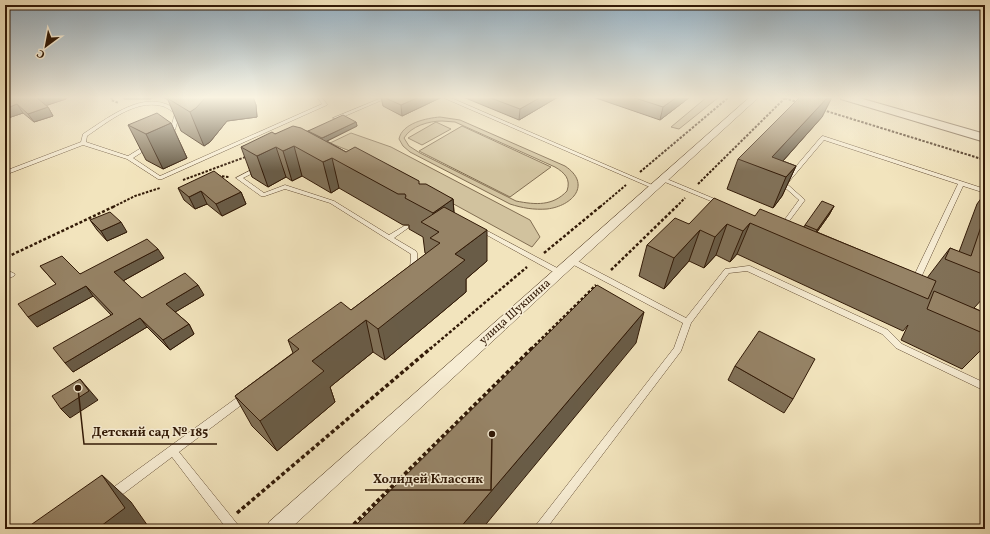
<svg xmlns="http://www.w3.org/2000/svg" width="990" height="534" viewBox="0 0 990 534" font-family="Vollkorn,serif">
  <rect width="100%" height="100%" fill="#f2e4bd"/>
  <filter id="stains"><feTurbulence type="fractalNoise" baseFrequency=".005" numOctaves="4"/><feColorMatrix values="0 0 0 0 .2 0 0 0 0 .09 0 0 0 0 .02 0 0 0 .5 -.17"/></filter>
  <radialGradient id="worn" r=".72"><stop offset=".6" stop-color="#630" stop-opacity="0"/><stop offset="1" stop-color="#630" stop-opacity=".3"/></radialGradient>
  <!-- green -->
  <path fill="#d1c29e" stroke="#826e52" fill-rule="evenodd" d="M707 97H719L679 129 671 127Z
    M440 117 460 120 565 166C592 184 573 206 547 209 534 210 522 208 510 204L410 152 403 146 399 139C402 123 427 118 440 117ZM442 121 455 122 555 167C565 173 571 179 567 191 553 206 536 205 516 201L420 153 409 146 404 138C411 126 429 121 442 121Z
    M436 122 451 129 422 145 408 138Z
    M462 126 551 167 510 197 419 151Z
    M351 133 391 147 530 220 540 237 532 247 377 162 330 143Z"/>
  <g fill="none" stroke-linecap="round" stroke-linejoin="round">
    <defs>
      <path id="service" d="M317 97H321L327 104V105L162 179H158L127 159 83 145 5 175V171L81 142 83 134C105 120 138 93 166 104 171 106 175 109 180 112V113L174 133 169 136 166 134 170 131 175 113C171 111 167 107 162 106 135 99 108 122 87 136L86 142 128 156 146 145H150V147L133 158 160 176 322 104Z
        M384 97H389L338 119 333 118Z
        M444 97H449L657 187 654 189 652 188 444 98Z
        M823 136 985 189V193L963 186 918 284H912L911 282 958 184 824 140 787 184 805 200 784 228H780L779 227 780 226 799 200 781 184 821 137Z
        M259 166 262 168 261 169 243 178 264 193 285 185 334 201 389 235 404 226H408L409 227 408 228 394 238 416 251 417 253 418 270 416 272H414L410 270 411 254 330 203 285 189 265 196H261L236 178Z
        M662 177 722 202 723 203 722 204H718L660 180V178Z
        M478 226 561 270 563 272 561 274H557L476 229 475 228 476 227Z
        M570 259H574L686 318 725 269 748 266H750L888 330 902 344 985 383V391L896 348 882 334 747 271 729 273 691 323 681 351 546 529H535L536 525 674 348 683 323 570 263 569 261Z
        M11 272 15 274 14 276 5 280V274Z
        M245 393 248 394 249 397 248 400 179 452 238 525 239 529H227L172 457 115 500 111 501 107 500 106 496 107 492 242 394Z"/>
      <path id="minor" d="M750 97H759L564 275 290 529H266L269 522Z"/>
      <path id="tertiary" d="M840 97H856L985 134V142L841 99Z"/>
    </defs>
    <!-- service casing -->
    <use href="#service" stroke="#624c34" stroke-width="1"/>
    <!-- minor casing -->
    <use href="#minor" stroke="#624c34" stroke-width="1"/>
    <!-- tertiary casing -->
    <use href="#tertiary" stroke="#624c34" stroke-width="2"/>
    <!-- path-far2 -->
    <path stroke="#321a07" stroke-width="2" stroke-dasharray="2.5 1.5" stroke-linecap="butt" d="M112 97 111 100 119 103
      M781 97 797 102
      M823 110 985 160
      M640 172 729 97
      M218 176 229 177
      M183 180 248 156
      M698 184 785 98 790 97
      M113 207 135 196 160 188
      M600 207 626 185
      M676 207 685 198"/>
    <!-- path-far1 -->
    <path stroke="#321a07" stroke-width="2.5" stroke-dasharray="3 2" stroke-linecap="butt" d="M544 253 601 206
      M8 265 5 258 115 206
      M611 270 677 206
      M430 349 527 267
      M531 349 596 285"/>
    <!-- path -->
    <path stroke="#321a07" stroke-width="3.5" stroke-dasharray="4 2.5" stroke-linecap="butt" d="M237 513 431 348
      M349 529 532 348"/>
    <!-- service -->
    <use href="#service" fill="#f7edd4" fill-rule="evenodd"/>
    <!-- minor -->
    <use href="#minor" fill="#f7edd4" fill-rule="evenodd"/>
    <!-- tertiary -->
    <use href="#tertiary" fill="#f7edd4" fill-rule="evenodd"/>
  </g>
  <!-- wall -->
  <path fill="#817158" stroke="#321a07" d="M5 97H65L66 99 46 105 48 107 53 116 34 122 23 113 5 119Z
    M123 97H154L151 99H124Z
    M163 97H253L256 105 257 117 227 121 210 142 204 146 181 131 168 100Z
    M381 97H442L402 116 383 106Z
    M463 97H558L519 120Z
    M593 97H690L660 120Z
    M800 97H832L822 117 783 161 796 166 782 196 773 208 727 189 738 159Z
    M356 122 357 126 327 141 346 152 453 199 454 212 487 261 466 279V292L385 360 373 352 330 387 335 402 277 451 252 426 235 396 293 353 288 340 351 310 426 254 425 253 423 237 409 229V225H403L339 188 331 193 302 176 292 181 286 177 268 187 252 177 241 147 275 134 308 131Z
    M171 123 187 158 163 169 146 160 128 125Z
    M178 188 241 192 246 204 222 216 207 204 195 209 184 200Z
    M985 193V296L974 308 985 313V346L962 369 901 340 908 325 903 331 737 254 730 262 716 255 704 268 689 261 664 289 639 276 647 245 689 224 755 216 804 227 805 225 834 206 829 215 817 232 927 278 950 248 959 252 977 204Z
    M90 220 127 232 107 241 97 230Z
    M164 258 123 281 142 298 204 295 175 312 189 324 194 334 170 350 147 327 73 372 111 315 93 296 37 327 56 284 40 266 80 274Z
    M735 366 793 399 784 413 728 380Z"/>
  <!-- shaded-wall -->
  <path fill="#695c47" stroke="#321a07" d="M41 97H65L66 99 42 107 37 98Z
    M176 97H253L256 105 257 117 227 121 210 142 204 146 190 112Z
    M419 97H442L402 116 401 105Z
    M541 97H558L519 120 520 109Z
    M677 97H690L660 120 663 107Z
    M828 97H832L822 117 773 172 772 157Z
    M17 104 23 113 5 119V109Z
    M48 107 53 116 34 122 28 114Z
    M356 122 357 126 317 146 316 141Z
    M171 123 187 158 163 169 146 134Z
    M294 146 302 176 292 181 283 151Z
    M276 147 286 177 268 187 257 156Z
    M332 158 339 188 331 193 323 162Z
    M796 166 782 196 773 208 786 177Z
    M201 191 207 204 195 209 189 197Z
    M241 192 246 204 222 216 216 204Z
    M453 199 455 230 439 232 434 229 433 213Z
    M834 206 829 215 812 239 817 230Z
    M121 222 127 232 107 241 101 231Z
    M750 223 737 254 730 262 743 231Z
    M727 224 716 255 704 268 715 237Z
    M487 230V261L466 279V292L385 360 378 329 455 254Z
    M700 230 689 261 664 289 674 258Z
    M158 249 164 258 121 282 114 272Z
    M198 285 204 295 172 314 166 304Z
    M86 286 93 296 37 327 28 317Z
    M644 312 636 343 482 529H459Z
    M140 318 147 327 73 372 65 363Z
    M366 320 373 352 330 387 335 402 277 451 260 421 312 361Z
    M189 324 194 334 170 350 163 340Z
    M80 379 98 400 70 418 61 409Z
    M5 419 9 425 5 428Z
    M102 475 131 502 150 529H97Z"/>
  <!-- building -->
  <path fill="#968366" stroke="#321a07" d="M5 97H41L37 98 48 107 28 114 17 104 5 109Z
    M168 97H206L196 108 190 112 167 98Z
    M383 97H419L401 105Z
    M488 97H541L520 109Z
    M632 97H677L663 107Z
    M800 97H828L772 157 796 166 786 177 738 159Z
    M157 113 171 123 146 134 128 125Z
    M343 115 356 122 322 138 308 131Z
    M293 126 301 128 346 152 355 147 419 181V184H426L453 199 433 213 405 198 406 196 405 194H398L332 158 323 162 294 146 283 151 276 147 257 156 241 147 272 132 275 134Z
    M214 171 241 192 216 204 201 191 189 197 178 188Z
    M714 198 755 216 760 209 936 281 928 299 750 223 743 231 727 224 715 237 700 230 674 258 647 245 675 218 689 224Z
    M822 201 834 206 817 230 805 225Z
    M444 207 487 230 455 254 465 260 378 329 366 320 312 361 324 371 260 421 235 396 299 349 288 340 341 302 351 310 440 243 430 238 439 232 421 222Z
    M110 212 121 222 101 231 90 220Z
    M985 215V275L945 259 950 248 971 256Z
    M147 239 158 249 114 272 142 298 185 273 198 285 166 304 189 324 163 340 140 318 65 363 53 348 113 314 86 286 28 317 18 304 56 284 40 266 62 256 80 274Z
    M597 285 644 312 459 529H354L353 528Z
    M934 291 985 313V334L927 309Z
    M759 331 815 359 793 399 735 366Z
    M80 379 89 391 61 409 52 396Z
    M102 475 125 508 97 529H25Z"/>
  <!-- sky -->
  <linearGradient id="sky" x2="0" y2="1"><stop stop-color="#92acbe"/><stop offset="0.57" stop-color="#f9f3e1"/><stop offset="1" stop-color="#f9f3e1" stop-opacity="0"/></linearGradient>
  <rect width="990" height="171" fill="url(#sky)"/>
  <g text-anchor="middle" dominant-baseline="central" stroke-width="3" stroke-linejoin="round" paint-order="stroke">
    <!-- street labels -->
    <g font-size="12" fill="#321a07" stroke="#f7edd4">
      <text transform="translate(515 312) rotate(-42)">улица Шукшина</text>
    </g>
  </g>
  <!-- callouts -->
  <path fill="none" stroke="#321a07" stroke-width="1.5" d="M78 388L84 444H217M492 434L491 490H365"/>
  <g fill="#321a07" stroke="#f7edd4" stroke-width="1.5">
    <circle cx="78" cy="388" r="4"/>
    <circle cx="492" cy="434" r="4"/>
  </g>
  <g font-size="13" text-anchor="middle" font-weight="bold" fill="#321a07" stroke="#f7edd4" stroke-width="3" stroke-linejoin="round" paint-order="stroke">
    <text x="150" y="436">Детский сад № 185</text>
    <text x="428" y="483">Холидей Классик</text>
  </g>
  <!-- margin -->
  <rect width="990" height="534" fill="none" stroke="#f2e4bd" stroke-width="20"/>
  <rect x="6" y="6" width="978" height="522" fill="none" stroke="#321a07" stroke-width="2"/>
  <rect x="10" y="10" width="970" height="514" fill="none" stroke="#321a07"/>
  <!-- north arrow -->
  <g transform="translate(46 46) rotate(212)" stroke="#f7edd4" stroke-width="3" paint-order="stroke">
  <path d="M0-3L7 15L0 10L-7 15Z" fill="#321a07"/>
  <text y="-6" font-size="11" font-weight="bold" text-anchor="middle" fill="#321a07">С</text>
  </g>
  <rect width="100%" height="100%" filter="url(#stains)"/>
  <rect width="100%" height="100%" fill="url(#worn)"/>
</svg>
